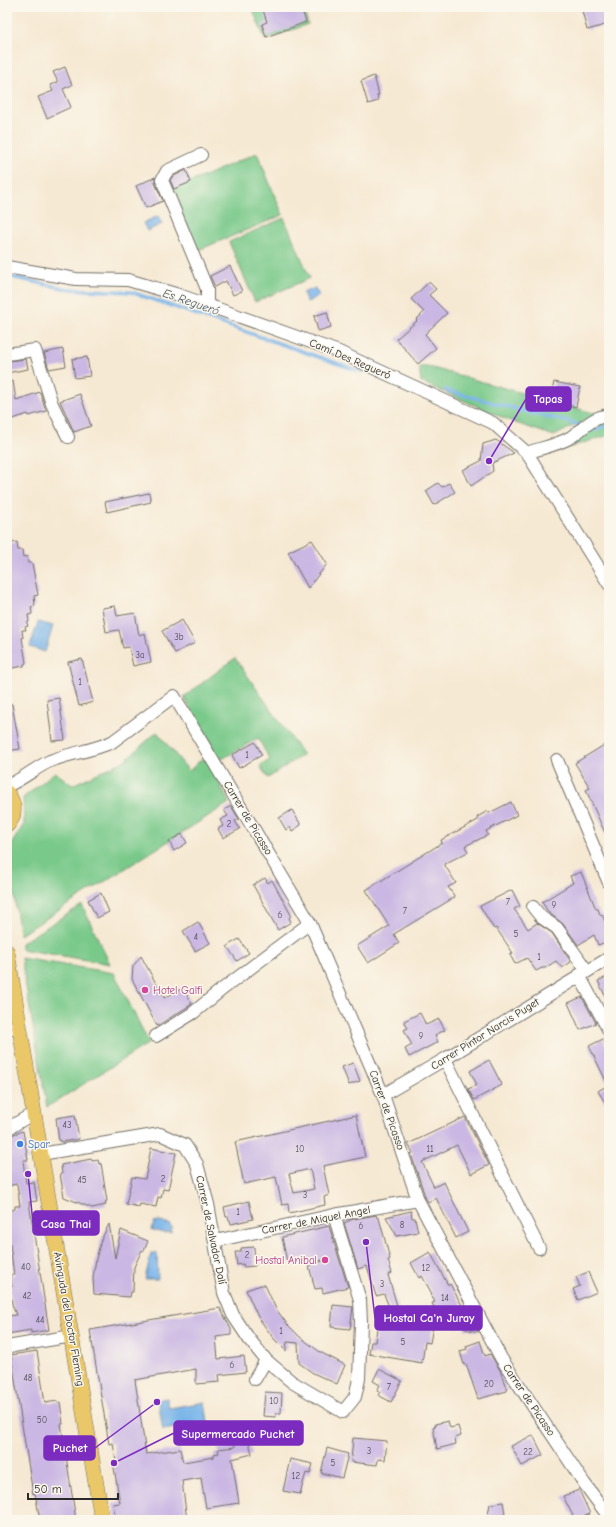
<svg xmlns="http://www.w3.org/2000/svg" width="616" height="1527" viewBox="0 0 616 1527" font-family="'Comic Neue',sans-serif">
  <rect width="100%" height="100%" fill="#fbf7ec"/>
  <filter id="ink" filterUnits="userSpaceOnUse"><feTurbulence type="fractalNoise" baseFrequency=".025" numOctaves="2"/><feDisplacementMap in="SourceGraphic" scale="8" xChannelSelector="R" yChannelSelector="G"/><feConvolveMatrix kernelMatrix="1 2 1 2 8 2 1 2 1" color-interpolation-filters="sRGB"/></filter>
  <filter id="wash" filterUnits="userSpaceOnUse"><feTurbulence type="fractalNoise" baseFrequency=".012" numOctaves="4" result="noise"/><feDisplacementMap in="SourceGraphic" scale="16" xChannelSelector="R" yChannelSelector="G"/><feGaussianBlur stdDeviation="0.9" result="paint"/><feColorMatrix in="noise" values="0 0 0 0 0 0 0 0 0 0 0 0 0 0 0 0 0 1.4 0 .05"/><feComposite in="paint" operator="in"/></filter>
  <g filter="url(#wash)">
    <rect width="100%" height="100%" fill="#f6e9d3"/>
    <!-- green -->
    <path fill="#79c98a" stroke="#527a5a" d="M252 7H303L308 24 265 40Z
      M257 153 283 215 196 251 170 191Z
      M284 218 310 278 255 302 229 242Z
      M419 367H429L597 414 554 436 513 422 421 382Z
      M609 421V435L538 457 536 456 591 426Z
      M235 658 303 755 268 778 260 766 270 760 258 738 217 762 184 697Z
      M157 732 189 771 206 755 229 803 20 935 7 851 24 824 23 798 55 772 72 785 124 761Z
      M82 905 110 964 21 949V943Z
      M21 958 114 973 149 1043 47 1107Z"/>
    <!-- water -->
    <path fill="#77b3e9" stroke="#516f8a" d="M158 216 162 224 147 231 143 223Z
      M315 288 319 296 307 302 303 293Z
      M38 622 53 626 45 652 30 647Z
      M159 1221 166 1224H169L172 1227 171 1232 164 1233 152 1230 154 1222Z
      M151 1253H157L158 1279H145Z
      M167 1398 169 1408 205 1402 208 1422 163 1430 158 1400Z"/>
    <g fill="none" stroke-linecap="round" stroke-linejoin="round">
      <!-- stream -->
      <path stroke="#77b3e9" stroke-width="3.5" d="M7 276 67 289 131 292 362 372
        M445 390 535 414 567 421 581 426
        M587 428 594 430 609 425"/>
    </g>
    <g id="blocks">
      <!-- building -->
      <path fill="#cab7e3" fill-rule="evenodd" d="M262 7H301L306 22 266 37 262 24 267 22Z
        M581 7H609V24L587 30Z
        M65 67 72 85 63 89 71 107 47 118 38 97 53 91 50 85 58 82 53 72Z
        M374 76 379 95H377L378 101 368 104 361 81Z
        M186 170 191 182 174 189 170 180 172 177Z
        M155 177V183L163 201 146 208 136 186Z
        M230 266 242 291 233 295 226 281 215 287 210 276Z
        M429 282 436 289 429 295 447 313 425 334 436 348 418 364 396 339 417 321 416 320 424 312 411 299Z
        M327 312 331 327 318 331 314 316Z
        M63 349 66 366 49 369 44 353Z
        M87 357 90 376 75 378 72 359Z
        M26 359 28 369 7 373V361Z
        M13 381 16 400 40 392 46 411 29 416 28 414 7 421V382Z
        M554 382 580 387 576 407 550 402Z
        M80 394 91 426 74 432 60 401Z
        M496 440 514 453 492 463 493 471 471 486 463 470 481 461 483 444Z
        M438 483 442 487 449 483 455 492 434 505 426 491Z
        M149 493 151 502 107 512 105 502Z
        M312 540 327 564 308 588 288 552Z
        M17 542 18 550H22L23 557 27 556 28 563H32L38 595 34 596 35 606 31 607 32 614 28 615 29 622 27 623 28 626 25 627 26 630H22L23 638H22L26 663 24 664V666L7 669V544Z
        M115 606 117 616 135 613 139 635 145 633 151 662 133 666 129 647 123 648 119 630 106 632 102 608Z
        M182 620 195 643 175 653 162 631Z
        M82 659 93 702 79 706 68 662Z
        M59 698 65 740 52 741 47 700Z
        M7 704H12L20 749 7 751Z
        M255 742 262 755 239 768 232 755Z
        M609 742V842L586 790 590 788 575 763Z
        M511 802 517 815 486 831 488 835 465 846 468 852 444 864 456 883 448 887 455 897 394 934 399 943 368 963 357 946 389 926 366 890 442 843 441 840 478 820 477 817 488 811 489 813Z
        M231 806 239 819 235 821 240 829 223 838 218 829 223 826 220 820 228 816 224 810Z
        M292 810 301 825 292 831 290 827 286 830 279 818Z
        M182 834 187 843 174 851 169 841Z
        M581 872 596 909H598L600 915 602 914 609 931V941L598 945 594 935 578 945 563 924 548 912 542 902 573 883 570 876Z
        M265 878 268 883 272 880 291 915 289 918 291 922 278 930 253 885Z
        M512 890 520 906 514 909 528 929 537 923 552 933 571 962 562 968 556 961 545 968H542L536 971 527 958 515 964 510 955 513 953 496 928 494 929 480 906Z
        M101 893 109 912 97 918 88 900Z
        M198 922 210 943 195 951 183 931Z
        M239 939 249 953 237 961 227 946Z
        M141 956 164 998 183 988 192 1004 157 1026 132 979 133 966Z
        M609 976V1004L598 981Z
        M582 997 596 1023 580 1030 568 1003Z
        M420 1013 426 1025 439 1019 445 1030 435 1035 438 1042 409 1057 405 1049 412 1045 404 1030 408 1028 404 1021Z
        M603 1039 609 1051V1109L598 1091 608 1085 589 1046Z
        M489 1060 502 1085 474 1100 468 1089 477 1085 470 1071Z
        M353 1063 360 1081 349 1085 342 1067Z
        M75 1115 79 1139 61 1142V1140L59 1141 56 1118Z
        M356 1115 365 1157 323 1166 329 1195 324 1197 325 1205 289 1213 288 1204 282 1205 276 1177 244 1184 235 1142ZM310 1169 314 1189 294 1193 289 1174Z
        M465 1117 489 1165 471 1174 457 1145 422 1162 434 1187 444 1182 468 1232 456 1238 436 1198 428 1202 426 1199 411 1154 413 1153 408 1144Z
        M23 1131 28 1160H23L26 1183 34 1182 37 1201 29 1202 49 1330 31 1333V1330L7 1334V1316L16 1315 12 1304 9 1288 12 1287 10 1275H14L10 1244H7V1211L15 1209V1206H20L17 1184 7 1186V1138L14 1134Z
        M151 1148 176 1153 168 1190 163 1189 161 1198 158 1197 156 1207 140 1204 139 1207 126 1204 132 1177 145 1179Z
        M91 1159 92 1161 98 1160 99 1164 101 1163 107 1201 105 1202 106 1205 92 1208 64 1197 60 1174H62L61 1165Z
        M249 1201 253 1219 231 1224 230 1220H229L228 1217H226L224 1207Z
        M411 1211 412 1218H415L418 1232 397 1236 386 1217Z
        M376 1215 377 1218H379L390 1259 388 1260 392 1273 388 1275 398 1309 391 1312 384 1294 376 1296 367 1266 358 1269 344 1223 353 1219Z
        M109 1224 115 1258 121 1230 148 1241 144 1251 142 1250 134 1267 133 1292H131L130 1297 94 1294 93 1278 96 1259 101 1240Z
        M329 1226 348 1287 323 1293 322 1288 315 1289 309 1266 326 1260 308 1261 307 1257 287 1262 282 1237Z
        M254 1247 255 1266 244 1267 243 1264 237 1265 235 1252H241V1248Z
        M430 1252 448 1285 450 1284 468 1316 470 1315 479 1332 465 1329 463 1324 455 1327 448 1312 439 1317 432 1303 435 1302 431 1295 432 1294 422 1276 419 1278 411 1263Z
        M588 1272 597 1292 578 1300 573 1289 580 1286 576 1277Z
        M261 1285H265L276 1309 287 1324 300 1337 320 1352 345 1365 337 1384 313 1373 299 1363 298 1343 287 1342 286 1351 274 1339 258 1317 246 1290Z
        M333 1305 353 1307 350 1329 331 1327Z
        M220 1308 231 1329V1335L216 1337 218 1359 244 1356 246 1372 219 1375 220 1382 196 1384V1369L135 1380 146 1454 180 1449 183 1462 214 1457V1454L219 1453 218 1449 235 1447 234 1441 248 1438 252 1454 232 1459 239 1503 206 1508 201 1478 182 1481 187 1520H116L113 1504 120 1503 113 1462H116L113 1443 109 1444 90 1330Z
        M378 1321 417 1328 418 1324 433 1326 430 1343 425 1342 422 1363 369 1354 371 1342H375Z
        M480 1341 485 1356 490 1354 500 1370 507 1391 478 1399 466 1364 464 1365 460 1351 467 1349 466 1346Z
        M37 1351 45 1403 57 1401 58 1403 60 1402 63 1424H61L76 1520H40L35 1493 33 1494 11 1355Z
        M379 1369 402 1381 391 1402 378 1395 380 1392 377 1390 380 1385 373 1381Z
        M265 1392 282 1393 281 1413H276L275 1417 263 1416Z
        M448 1421 450 1428 458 1426 461 1436 455 1438 456 1444 437 1449 433 1427 436 1426 435 1424Z
        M533 1435 543 1455 522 1466 511 1446Z
        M353 1438 387 1441 385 1460 378 1459 377 1465 351 1462Z
        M327 1448 348 1454 342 1478 321 1473Z
        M290 1459 313 1464 310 1474 306 1473 300 1494 283 1491Z
        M579 1490 590 1514 575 1520 563 1496Z
        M503 1502 505 1513H503L504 1520H492L488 1514 490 1504Z"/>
    </g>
  </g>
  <g filter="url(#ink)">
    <use href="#blocks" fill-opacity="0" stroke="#726e66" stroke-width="1"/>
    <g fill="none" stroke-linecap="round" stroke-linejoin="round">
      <defs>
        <path id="minor" d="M201 155 167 171 162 180 207 289V305
          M7 267 76 279 128 280 179 295 339 352 493 423 527 453 609 584
          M7 354 35 350 52 404 68 437
          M527 453C541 448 558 445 571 437 586 427 590 418 609 415
          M557 760 609 883
          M7 786C23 779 35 768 50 761 70 753 92 751 112 742L174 696 310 923 383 1095 418 1200 501 1358 584 1483 609 1517
          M533 907 541 917 557 928 587 971
          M579 975 609 1031
          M7 1027 20 1029
          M156 1036 193 1013 220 991 310 923
          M445 1059 539 1248
          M383 1095 445 1059 609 958
          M7 1129 34 1113
          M41 1154 160 1134 185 1145 197 1164 208 1204 224 1293 233 1315 249 1339 266 1360 292 1382 343 1412 355 1397 359 1379 361 1322 360 1300 334 1215
          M215 1241 334 1215 418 1200
          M7 1347 72 1336
          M255 1379 266 1360"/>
        <path id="major" d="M7 793C15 803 16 816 7 825
          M7 952 102 1520"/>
      </defs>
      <!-- minor casing -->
      <use href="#minor" stroke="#726e66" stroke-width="14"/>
      <!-- major casing -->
      <use href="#major" stroke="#726e66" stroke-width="16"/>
      <!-- minor -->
      <use href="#minor" stroke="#fff" stroke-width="12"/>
      <!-- major -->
      <use href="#major" stroke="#eac769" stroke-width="15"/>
    </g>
  </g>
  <!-- markers -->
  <g fill="#d1479c" stroke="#fbf7ec" stroke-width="1.5">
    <circle cx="145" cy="990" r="4"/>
    <circle cx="325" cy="1260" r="4"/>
  </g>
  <circle fill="#3f7fe0" stroke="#fbf7ec" stroke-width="1.5" cx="20" cy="1144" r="4"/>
  <g text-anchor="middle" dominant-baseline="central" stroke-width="3" stroke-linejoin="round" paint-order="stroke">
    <!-- number labels -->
    <g font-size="9" fill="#534e59">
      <text x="179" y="637">3b</text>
      <text x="140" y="655">3a</text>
      <text x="80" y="682">1</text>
      <text x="247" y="755">1</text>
      <text x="229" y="824">2</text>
      <text x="508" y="902">7</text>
      <text x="554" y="905">9</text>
      <text x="405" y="911">7</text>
      <text x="280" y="915">6</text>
      <text x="516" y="934">5</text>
      <text x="196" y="937">4</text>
      <text x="539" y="957">1</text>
      <text x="421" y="1036">9</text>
      <text x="67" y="1125">43</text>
      <text x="300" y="1149">10</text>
      <text x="430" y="1149">11</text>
      <text x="163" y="1179">2</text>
      <text x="82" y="1180">45</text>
      <text x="305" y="1195">3</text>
      <text x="238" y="1212">1</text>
      <text x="402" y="1225">8</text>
      <text x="361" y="1226">6</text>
      <text x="247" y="1255">2</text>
      <text x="26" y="1267">40</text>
      <text x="426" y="1268">12</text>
      <text x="382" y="1284">3</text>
      <text x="27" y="1296">42</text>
      <text x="445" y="1298">14</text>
      <text x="40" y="1320">44</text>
      <text x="281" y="1331">1</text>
      <text x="403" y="1342">5</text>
      <text x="232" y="1365">6</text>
      <text x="28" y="1378">48</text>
      <text x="489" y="1384">20</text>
      <text x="389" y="1387">7</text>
      <text x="274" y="1401">10</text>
      <text x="42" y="1420">50</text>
      <text x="369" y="1451">3</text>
      <text x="528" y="1452">22</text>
      <text x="333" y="1463">5</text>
      <text x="296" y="1476">12</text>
    </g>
    <!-- street labels -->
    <g font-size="11" fill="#2b2b2b" stroke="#fbf7ec">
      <text transform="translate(350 359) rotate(23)">Camí Des Regueró</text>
      <text transform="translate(248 818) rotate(59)">Carrer de Picasso</text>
      <text transform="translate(485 1034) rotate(-32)">Carrer Pintor Narcis Puget</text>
      <text transform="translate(387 1110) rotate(70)">Carrer de Picasso</text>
      <text transform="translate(316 1220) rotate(-11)">Carrer de Miquel Angel</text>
      <text transform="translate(211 1230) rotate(78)">Carrer de Salvador Dalí</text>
      <text transform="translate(69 1319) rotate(80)">Avinguda del Doctor Fleming</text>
      <text transform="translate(529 1400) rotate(56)">Carrer de Picasso</text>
    </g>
    <!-- hotel labels -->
    <g font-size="11" fill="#b23c85" stroke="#fbf7ec" text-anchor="start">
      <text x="153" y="990">Hotel Galfi</text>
      <text x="317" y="1260" text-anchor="end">Hostal Anibal</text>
    </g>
    <!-- shop labels -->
    <g font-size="11" fill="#366cbe" stroke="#fbf7ec" text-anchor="start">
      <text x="28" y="1144">Spar</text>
    </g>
    <!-- water labels -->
    <g font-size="12" font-style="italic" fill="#465b6e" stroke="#fbf7ec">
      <text transform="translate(191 302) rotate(19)">Es Regueró</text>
    </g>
  </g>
  <!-- callouts -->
  <path fill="none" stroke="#7b2cbf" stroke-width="1.5" d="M489 461L526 399M28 1174L33 1223M366 1242L375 1318M114 1463L174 1433M157 1402L95 1448"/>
  <g fill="#7b2cbf" stroke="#fbf7ec" stroke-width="1.5">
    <circle cx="489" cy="461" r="4"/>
    <circle cx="28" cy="1174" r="4"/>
    <circle cx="366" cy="1242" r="4"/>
    <circle cx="114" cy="1463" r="4"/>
    <circle cx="157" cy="1402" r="4"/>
  </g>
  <g fill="#7b2cbf" stroke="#7b2cbf" stroke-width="1.5">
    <rect x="526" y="387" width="45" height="24" rx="4"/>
    <rect x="33" y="1211" width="66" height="24" rx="4"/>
    <rect x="375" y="1306" width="107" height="24" rx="4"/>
    <rect x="174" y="1421" width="129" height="24" rx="4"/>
    <rect x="44" y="1436" width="51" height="24" rx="4"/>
  </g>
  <g font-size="12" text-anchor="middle" font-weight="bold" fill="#fff">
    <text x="548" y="403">Tapas</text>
    <text x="66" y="1228">Casa Thai</text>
    <text x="429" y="1322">Hostal Ca'n Juray</text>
    <text x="238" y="1438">Supermercado Puchet</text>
    <text x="70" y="1452">Puchet</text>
  </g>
  <!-- margin -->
  <rect width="616" height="1527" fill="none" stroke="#fbf7ec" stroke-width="24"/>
  <!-- scale -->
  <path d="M28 1493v6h90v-6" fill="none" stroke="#2b2b2b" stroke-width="2"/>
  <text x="34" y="1493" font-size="12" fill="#2b2b2b" stroke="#fbf7ec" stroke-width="3" paint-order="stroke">50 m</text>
</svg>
